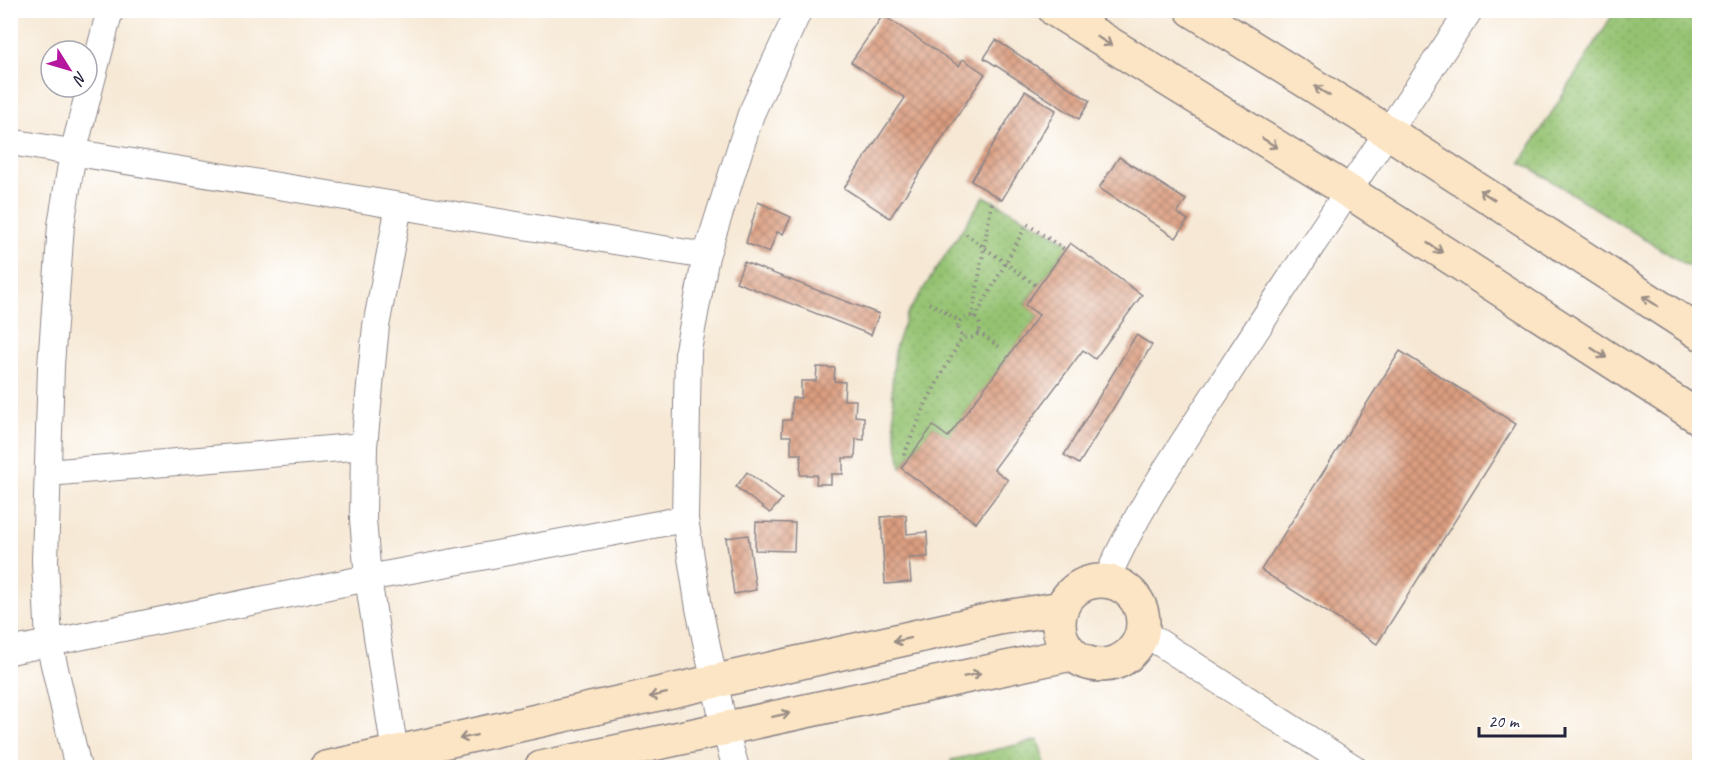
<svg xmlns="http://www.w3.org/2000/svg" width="1710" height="778" viewBox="0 0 1710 778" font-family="Caveat,sans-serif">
  <defs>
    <pattern id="park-dots" width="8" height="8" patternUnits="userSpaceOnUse" patternTransform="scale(1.5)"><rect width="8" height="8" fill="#94c271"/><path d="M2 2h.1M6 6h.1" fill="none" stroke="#7fa663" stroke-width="1.8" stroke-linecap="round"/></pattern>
    <pattern id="building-cross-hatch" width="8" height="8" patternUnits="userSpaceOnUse" patternTransform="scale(1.5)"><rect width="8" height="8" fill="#db9e80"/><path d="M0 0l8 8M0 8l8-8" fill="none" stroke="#b1806a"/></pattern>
  </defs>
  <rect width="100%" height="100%" fill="#fff"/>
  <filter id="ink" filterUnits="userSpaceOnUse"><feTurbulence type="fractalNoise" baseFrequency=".0167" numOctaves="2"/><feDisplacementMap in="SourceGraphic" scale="12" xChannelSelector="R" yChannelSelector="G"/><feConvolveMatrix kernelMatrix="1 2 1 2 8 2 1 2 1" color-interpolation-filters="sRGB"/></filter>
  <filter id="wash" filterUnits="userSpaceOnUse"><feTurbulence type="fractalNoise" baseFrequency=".008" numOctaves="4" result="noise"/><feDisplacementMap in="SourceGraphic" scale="24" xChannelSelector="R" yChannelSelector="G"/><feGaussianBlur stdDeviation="1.35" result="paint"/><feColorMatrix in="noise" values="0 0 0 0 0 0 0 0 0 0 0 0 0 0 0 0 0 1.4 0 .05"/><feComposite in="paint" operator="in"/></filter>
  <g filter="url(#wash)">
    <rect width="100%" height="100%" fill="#f6e8d4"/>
    <!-- park -->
    <path fill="url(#park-dots)" stroke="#5b7256" stroke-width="1.5" d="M1615 11H1699V273L1521 162Z
      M984 196 1070 243 1025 304 1039 315 948 437 933 426 901 468 895 430 892 387 895 348 907 314Z
      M1038 740 1046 767H954L951 760Z"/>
    <g id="blocks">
      <!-- building -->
      <path fill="url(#building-cross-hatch)" d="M883 15 959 66 963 59 985 74 890 218 844 188 905 98 851 62Z
        M996 40 1090 101 1079 119 984 58Z
        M1025 91 1056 110 1002 200 971 181Z
        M1119 157 1186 200 1177 213 1188 220 1176 238 1099 188Z
        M758 202 791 217 783 234 777 232 769 253 746 243Z
        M1070 243 1142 295 1095 359 1083 350 994 469 1008 480 976 523 901 468 933 426 948 437 1039 315 1025 305Z
        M744 262 879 314 871 335 736 282Z
        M1136 335 1152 345 1079 464 1064 455Z
        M1400 351 1516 424 1377 644 1261 570Z
        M817 367 835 368 834 381 845 382 844 400H856L855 416 864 417V440L856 439 855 458H843V474H831V484H816L817 475H800L801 454H791V436H782L783 420H791L792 398H801V381H816Z
        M747 472 782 499 770 513 736 487Z
        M906 515 907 534 927 532 928 557 909 558 911 582 885 584 881 517Z
        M756 522 795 523 794 551 755 550Z
        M748 535 756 590 734 594 726 538Z"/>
    </g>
  </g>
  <g filter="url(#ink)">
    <use href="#blocks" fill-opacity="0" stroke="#8c8588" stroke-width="1.5"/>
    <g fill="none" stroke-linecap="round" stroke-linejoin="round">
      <defs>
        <path id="street" d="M10 142 706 256
          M48 473 364 446
          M1106 581C1139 504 1188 436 1233 366 1310 246 1390 129 1470 10
          M1143 632 1354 768
          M10 651 368 578 685 519
          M395 753 368 578 363 519 364 446 376 326 399 206
          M78 768 49 643 45 561 51 366 61 225 73 153 110 10
          M736 768 724 727 699 608 685 519 688 350 706 256 751 114 799 10"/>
        <path id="secondary" d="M1055 10 1348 191 1700 418
          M1192 10 1388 132 1700 333
          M1059 623a42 42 0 1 1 84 0a42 42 0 1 1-84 0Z
          M326 768 999 618 1062 608
          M541 768 1071 654"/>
      </defs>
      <!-- street casing -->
      <use href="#street" stroke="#8c8588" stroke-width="28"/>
      <!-- secondary casing -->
      <use href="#secondary" stroke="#8c8588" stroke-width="36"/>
      <!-- path -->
      <path stroke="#8c8588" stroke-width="4" stroke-dasharray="1.5 4.5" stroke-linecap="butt" d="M966 234 1038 287
        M929 303 960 321
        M958 327a11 11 0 1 1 22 0a11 11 0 1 1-22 0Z
        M972 317 992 201
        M975 318 1027 224 1064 249
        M978 332 1000 347
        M904 455 926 403 963 336"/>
      <!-- street -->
      <use href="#street" stroke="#fff" stroke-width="26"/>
      <!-- secondary -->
      <use href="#secondary" stroke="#fce5c4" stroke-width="33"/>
    </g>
    <!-- one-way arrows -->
    <defs><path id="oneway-shaft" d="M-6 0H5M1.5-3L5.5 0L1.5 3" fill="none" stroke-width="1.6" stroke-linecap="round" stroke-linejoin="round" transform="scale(1.5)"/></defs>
    <g stroke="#9a8d86">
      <use href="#oneway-shaft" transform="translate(1104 41) rotate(32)"/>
      <use href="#oneway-shaft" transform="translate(1322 91) rotate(-148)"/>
      <use href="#oneway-shaft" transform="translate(1270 143) rotate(32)"/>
      <use href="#oneway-shaft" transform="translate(1487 195) rotate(-147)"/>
      <use href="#oneway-shaft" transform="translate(1435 248) rotate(33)"/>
      <use href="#oneway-shaft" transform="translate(1650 301) rotate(-147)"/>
      <use href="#oneway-shaft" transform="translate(1599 353) rotate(33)"/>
      <use href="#oneway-shaft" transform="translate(902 640) rotate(167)"/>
      <use href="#oneway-shaft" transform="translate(972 675) rotate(-12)"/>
      <use href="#oneway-shaft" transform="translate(658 695) rotate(168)"/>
      <use href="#oneway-shaft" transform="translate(781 715) rotate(-12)"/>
      <use href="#oneway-shaft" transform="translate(468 737) rotate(168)"/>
    </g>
  </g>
  <!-- margin -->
  <rect width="1710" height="778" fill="none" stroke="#fff" stroke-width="36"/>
  <!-- north arrow -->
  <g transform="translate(69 69) rotate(127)"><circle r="28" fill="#ffffff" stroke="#a7a7b1" stroke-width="1.5"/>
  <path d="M0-4.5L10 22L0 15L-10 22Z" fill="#b5179e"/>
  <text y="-9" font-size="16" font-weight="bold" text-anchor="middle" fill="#22223b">N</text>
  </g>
  <!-- scale -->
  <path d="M1479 727v9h86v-9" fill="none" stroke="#22223b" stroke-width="3"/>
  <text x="1488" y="727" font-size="18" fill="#22223b" stroke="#ffffff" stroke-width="4.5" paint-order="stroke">20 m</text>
</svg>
